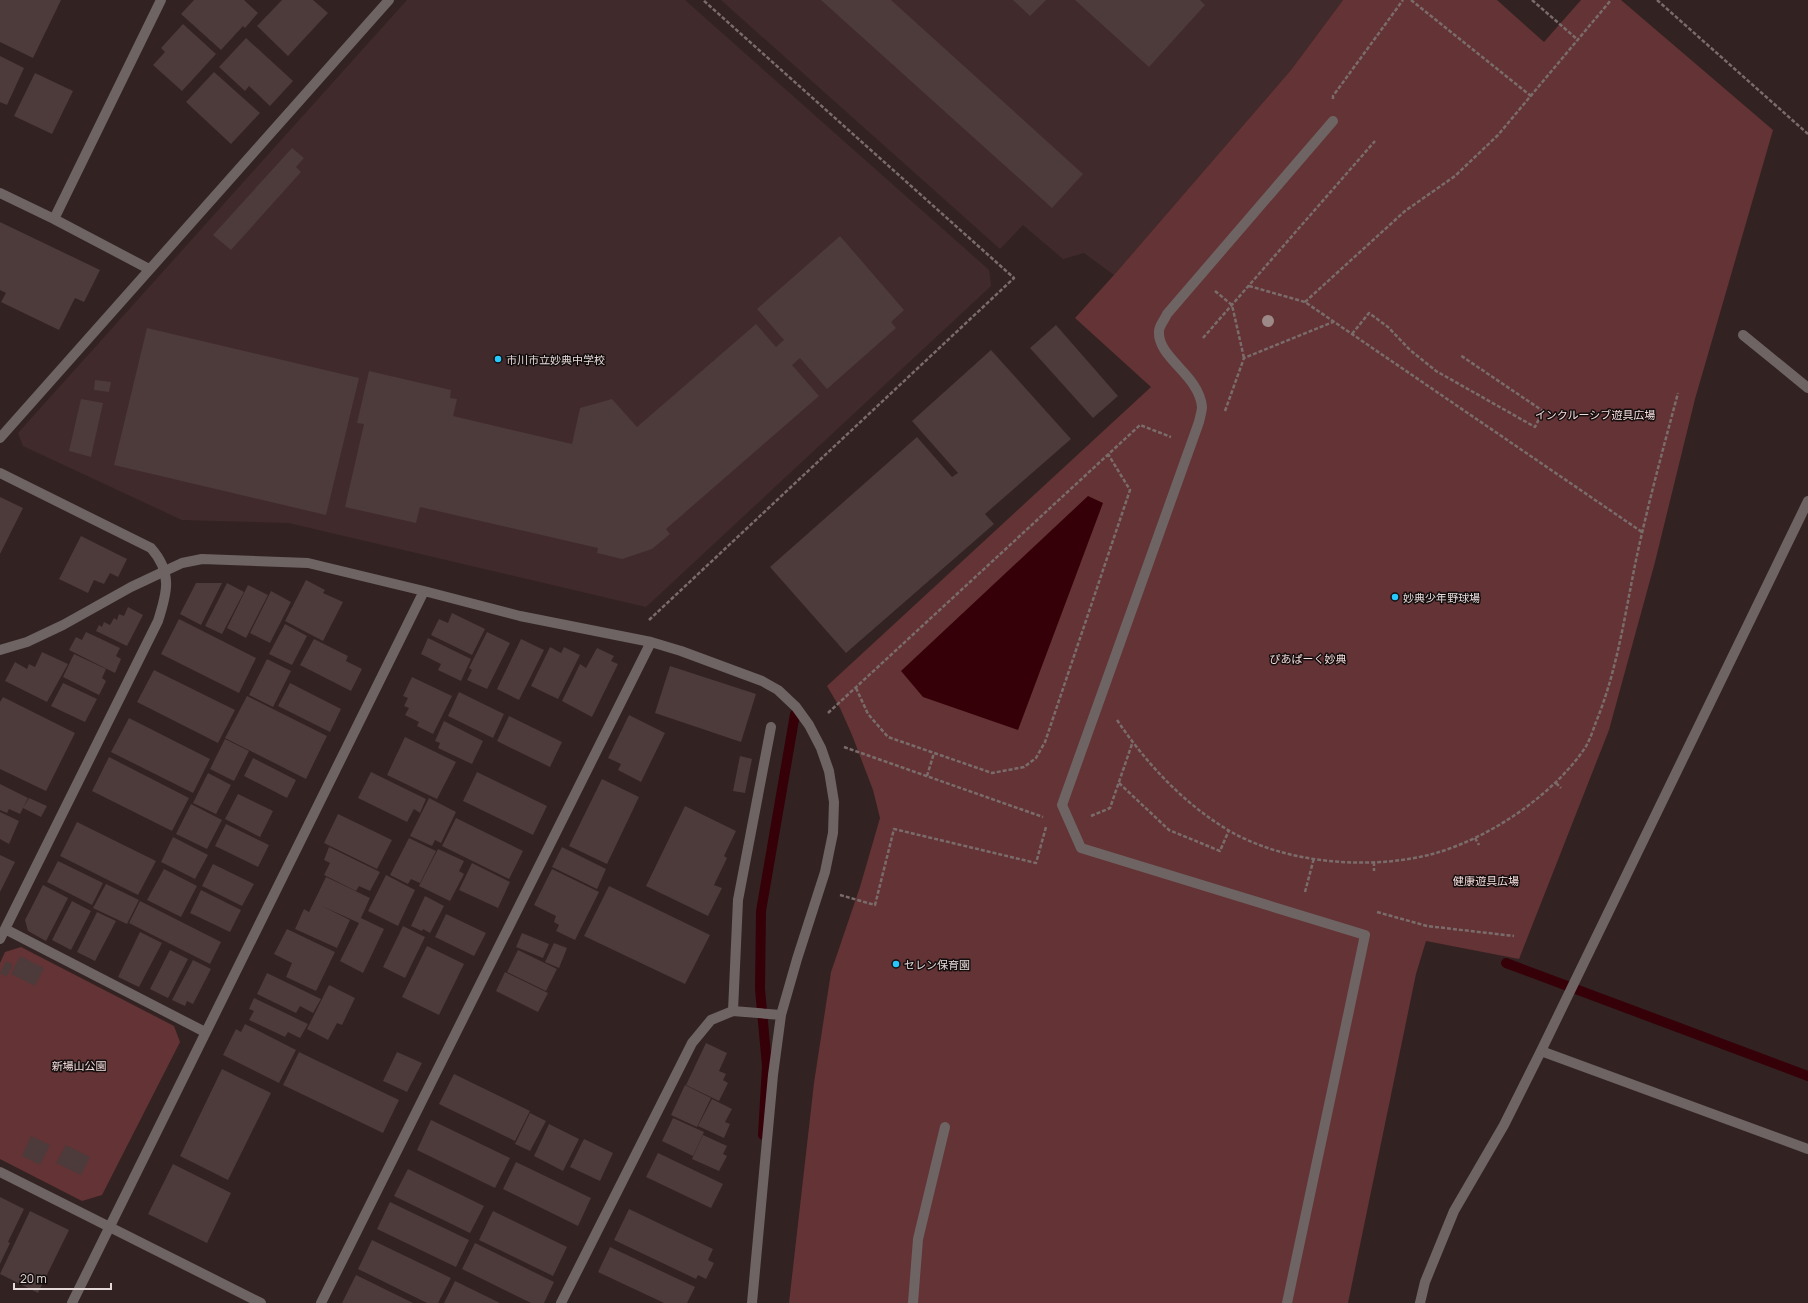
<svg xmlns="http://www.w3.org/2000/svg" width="1808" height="1303" viewBox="0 0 1808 1303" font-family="Manrope,'Noto Sans JP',sans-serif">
  <rect width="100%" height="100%" fill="#322"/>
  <!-- built -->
  <path fill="#412a2b" d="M407 0H685L989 270 991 286 646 607 289 523 182 520 23 446 18 433Z
    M721 0H1343L1291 70 1114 275 1084 253 1063 259 1023 225 1000 249Z"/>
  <!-- green -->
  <path fill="#643335" d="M1343 0H1497L1544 42 1581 0H1621L1773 130 1695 399 1655 562 1609 730 1519 959 1426 941 1416 974 1348 1303H789L814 1083 831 972 860 887 880 818 873 790 852 735 840 708 827 686 1151 387 1075 318 1114 275 1291 70Z
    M21 947 174 1026 180 1042 102 1195 82 1201 0 1159V963L5 952Z"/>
  <!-- water -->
  <path fill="#360009" d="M1088 496 1103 503 1018 730 923 697 901 671Z"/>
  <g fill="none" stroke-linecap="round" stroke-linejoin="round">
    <!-- stream -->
    <path stroke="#360009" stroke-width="10" d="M1506 963 1808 1076
      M763 1135 767 1066 760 989 761 911 795 714"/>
  </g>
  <!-- building -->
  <path fill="#4d3a3b" d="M0 0H61L33 58 0 42Z
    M194 0H244L258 13 245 28 243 26 221 50 181 14Z
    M282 0H313L328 13 288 56 257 26Z
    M821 0H891L1083 174 1052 208Z
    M1013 0H1046L1030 16Z
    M1075 0H1200L1205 5 1149 67Z
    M183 24 216 54 182 91 153 65 165 52 161 48Z
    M246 38 293 81 270 106 249 86 245 91 219 67Z
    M0 56 24 68 7 105 0 102Z
    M214 72 260 113 231 144 186 102Z
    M35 73 73 91 52 134 14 116Z
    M292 148 304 158 296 167 301 172 231 250 213 235Z
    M0 222 100 270 84 302 75 298 59 330 1 302 6 293 0 290Z
    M840 236 904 310 891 322 896 328 827 389 800 358 792 365 819 396 666 529 670 534 652 549 622 559 597 553 598 548 420 507 416 523 345 507 364 424 357 423 369 371 451 390 450 398 457 399 453 416 572 444 580 408 612 399 637 427 756 324 776 347 784 340 757 309Z
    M1056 325 1118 396 1093 418 1030 348Z
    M147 328 359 378 326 515 114 465Z
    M991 350 1071 439 985 514 994 524 846 653 770 567 917 437 952 477 958 473 912 421Z
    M95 380 111 382 109 392 94 390Z
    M81 399 103 403 91 457 69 451Z
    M0 497 23 508 0 554Z
    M81 536 127 559 118 577 110 573 104 584 94 580 88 593 59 579Z
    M306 580 325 590 323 593 343 602 323 641 285 621Z
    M196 583H222L201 625 180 614Z
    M227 583 244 592 222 634 205 626Z
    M248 585 268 595 246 638 227 628Z
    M271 591 291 602 270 643 250 633Z
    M128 607 143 615 127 646 96 631 99 625 102 627 104 622 110 625 114 618 117 620 119 614 124 616Z
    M452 613 485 629 472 655 431 635 439 619 448 623Z
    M179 619 256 658 239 693 161 654Z
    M285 624 307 636 292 665 269 654Z
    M86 632 120 648 116 656 121 659 115 673 69 650 76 637 82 640Z
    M487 632 510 643 487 689 467 680 472 670 469 668Z
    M428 638 471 659 461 681 438 670 441 664 421 654Z
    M314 639 348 656 346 661 362 669 351 691 300 665Z
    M521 639 544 650 519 700 497 689Z
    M550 647 561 653 564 647 580 655 558 699 531 686Z
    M597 648 614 656 611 661 618 664 592 717 562 701 580 664 586 668Z
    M42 652 68 664 47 702 5 681 15 662 27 669 29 664 35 667Z
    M74 654 106 669 102 678 106 681 99 695 63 677Z
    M267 659 291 671 273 707 249 695Z
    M670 666 756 694 741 742 655 713Z
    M154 670 235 710 218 743 137 702Z
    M412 677 452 696 433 734 417 726 419 722 405 715 409 708 404 706 408 698 403 696Z
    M63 683 97 699 85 722 51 706Z
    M290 683 341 709 330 732 278 706Z
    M459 692 504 714 493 738 448 716Z
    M247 696 327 736 306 779 225 738Z
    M3 697 75 733 46 791 0 769V702Z
    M629 715 665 733 641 782 618 770 621 764 608 758Z
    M509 716 562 742 550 767 497 741Z
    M129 718 210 759 193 793 111 752Z
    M444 721 483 741 472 764 438 748 440 743 435 741Z
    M405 737 456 762 437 799 387 775Z
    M225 739 249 751 234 781 210 769Z
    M740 756 752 759 745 793 733 791Z
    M109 757 189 798 172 831 92 791Z
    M253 758 296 780 287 798 244 776Z
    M371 772 426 799 420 813 414 809 407 822 358 798Z
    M477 772 547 806 533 835 463 801Z
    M208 773 231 785 216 814 193 803Z
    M602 779 639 797 607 864 569 846Z
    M0 784 28 798 20 814 9 809 7 813 0 810Z
    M238 794 273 811 260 837 225 819Z
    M29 798 47 806 41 817 23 808Z
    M429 798 456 812 441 843 435 840 432 846 410 836Z
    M191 804 222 820 207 849 176 834Z
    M685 806 736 831 724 856 727 858 714 885 722 888 708 916 646 886Z
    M0 812 19 821 9 844 0 839Z
    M338 814 392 840 377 869 324 843Z
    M456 818 523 851 509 879 442 846Z
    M77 822 156 861 138 895 60 856Z
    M226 824 269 845 258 867 215 846Z
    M173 837 208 855 195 879 161 862Z
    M409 838 436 851 420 883 411 879 408 884 390 875Z
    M329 847 380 872 370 891 359 886 356 891 324 875 330 863 324 860Z
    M562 847 606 869 597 889 552 867Z
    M438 849 464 861 459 871 464 874 450 901 419 886Z
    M0 855 15 862 0 892Z
    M58 861 103 883 92 905 47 882Z
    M472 863 510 882 498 908 459 890Z
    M213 864 254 884 242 906 202 886Z
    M164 869 197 886 181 917 147 900Z
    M552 869 599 892 575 940 556 931 559 925 554 922 556 916 534 905Z
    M386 875 415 890 398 926 368 911Z
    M326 877 370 898 361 918 384 929 363 973 340 961 359 923 322 906 350 920 337 948 295 929 304 909 309 912Z
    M106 884 139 900 127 924 93 908Z
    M43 885 68 898 46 941 28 931 25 920Z
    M609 886 710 935 685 984 584 936Z
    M201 890 241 910 230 932 190 913Z
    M425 896 444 906 430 933 423 929 422 931 411 926Z
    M72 901 91 911 71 950 52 940Z
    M140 901 221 942 210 964 129 923Z
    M97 912 116 921 95 961 77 952Z
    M446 914 486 933 474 956 435 937Z
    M403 926 425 937 405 978 383 967Z
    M287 929 335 952 316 991 286 977 292 963 274 954Z
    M140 932 162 943 139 987 118 977Z
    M522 933 549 944 543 958 516 947Z
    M554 943 567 948 559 968 545 962Z
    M427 946 464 964 439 1015 402 997Z
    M170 950 188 959 168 998 150 989Z
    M518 950 557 969 546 991 507 972Z
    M20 956 44 968 35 986 11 974Z
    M193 960 211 969 193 1004 187 1001 185 1006 172 1000Z
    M6 961 13 965 6 977 0 973Z
    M505 972 548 993 538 1012 496 991Z
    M267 973 321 999 313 1013 300 1006 296 1013 257 994Z
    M329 985 355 998 342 1025 337 1023 328 1040 307 1029Z
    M254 998 308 1024 300 1038 288 1032 285 1037 249 1020 254 1011 249 1009Z
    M245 1024 296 1050 279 1083 223 1055 236 1029 241 1032Z
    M706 1043 727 1053 719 1071 726 1074 723 1080 728 1083 719 1101 686 1085Z
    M299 1052 399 1100 383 1133 283 1085Z
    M397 1052 422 1063 407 1092 383 1081Z
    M222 1069 271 1093 228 1180 180 1156Z
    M454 1074 530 1111 515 1141 439 1104Z
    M685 1085 711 1098 697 1127 671 1115Z
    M712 1099 732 1109 725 1122 730 1124 724 1138 698 1126Z
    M530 1113 546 1121 530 1151 515 1144Z
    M673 1118 704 1132 693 1156 662 1141Z
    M431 1120 510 1158 495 1188 417 1150Z
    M549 1124 579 1139 563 1171 534 1156Z
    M703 1135 727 1146 723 1154 727 1156 719 1171 692 1159Z
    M31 1136 50 1145 40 1165 22 1156Z
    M584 1139 613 1153 600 1181 570 1167Z
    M66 1145 90 1157 81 1175 56 1163Z
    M658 1153 723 1184 711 1208 646 1177Z
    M516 1162 591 1198 578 1226 503 1189Z
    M173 1164 231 1193 207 1243 148 1214Z
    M408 1169 484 1206 470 1233 394 1196Z
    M0 1197 24 1209 8 1242 10 1243 0 1264Z
    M390 1202 469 1240 456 1267 377 1229Z
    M629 1209 713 1249 708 1260 714 1263 706 1279 698 1275 696 1279 614 1240Z
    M30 1211 69 1230 38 1293 0 1274Z
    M493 1211 567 1247 553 1276 479 1240Z
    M372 1240 451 1278 438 1303H427L358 1269Z
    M475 1243 554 1282 544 1303H531L462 1269Z
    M610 1247 695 1287 687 1303H664L598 1272Z
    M356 1275 413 1303H342Z
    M455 1281 500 1303H444Z"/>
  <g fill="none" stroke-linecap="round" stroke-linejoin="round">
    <!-- path -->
    <path stroke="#7b6c6c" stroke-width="2.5" stroke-dasharray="4 2" stroke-linecap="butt" d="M1411 0 1531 96
      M1532 0 1578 40
      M1657 0 1808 134
      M1333 99V96L1403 0
      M1249 286 1305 302 1642 532
      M1215 291 1232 305 1244 358
      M1305 302 1405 211 1455 176 1498 135 1611 0
      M1352 334 1369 313 1388 327 1410 350 1436 371 1535 427 1543 411 1460 355
      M1203 338 1375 141
      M1225 411 1244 358 1333 322
      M649 620 1014 278 703 0
      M856 688 868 714 888 737 992 773 1024 767 1036 758 1045 742 1130 490 1108 454
      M828 713 1140 425 1171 437
      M1117 720C1146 763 1183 803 1228 830 1285 864 1372 871 1436 853 1491 837 1553 795 1585 748 1590 740 1593 730 1596 722 1617 671 1625 614 1636 560 1648 504 1663 449 1678 393
      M844 747 1043 817
      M927 776 934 753
      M1119 783 1169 830 1220 851 1229 830
      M1556 783 1561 788
      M1091 816 1110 808 1132 744
      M1475 838 1479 845
      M1374 862V871
      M1305 892 1314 858
      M840 895 875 905 894 829 1036 863 1046 827
      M1377 912 1427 926 1514 936"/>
    <!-- minor -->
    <path stroke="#6e6464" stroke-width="10" d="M0 193 54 219 149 269
      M54 219 161 0
      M1743 335 1808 388
      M0 438 389 0
      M0 473 151 548C173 573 167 593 158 621L0 939
      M0 650 27 642 63 625 131 587 182 563 202 559 308 563 424 591 520 616 651 642 681 651 762 681 778 690 796 707 809 725 821 748 829 771 834 802 833 833 825 872 797 959 781 1015 773 1075 752 1303
      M5 929 205 1032
      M733 1011 738 900 771 727
      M1541 1051 1808 1149
      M0 1172 261 1303
      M72 1303 424 591
      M321 1303 651 642
      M561 1303 692 1043 711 1020 733 1011 781 1015
      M913 1303 918 1239 945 1127
      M1287 1303 1365 935 1081 848 1062 805 1199 422C1200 417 1202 411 1202 407 1199 374 1157 358 1159 331 1159 326 1165 319 1167 314L1333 121
      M1420 1303 1425 1282 1454 1211 1504 1125 1541 1051 1808 501"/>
  </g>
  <!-- trees -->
  <circle fill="#9e8989" cx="1268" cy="321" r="6"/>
  <!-- markers -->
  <g fill="#26c9fe" stroke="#150e0e" stroke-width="1.5">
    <circle cx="498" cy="359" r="4"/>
    <circle cx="1395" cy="597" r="4"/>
    <circle cx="896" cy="964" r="4"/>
  </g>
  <g text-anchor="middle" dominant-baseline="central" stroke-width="3" stroke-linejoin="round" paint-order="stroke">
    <!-- poi labels -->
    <g font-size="11" fill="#e5d9d9" stroke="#150e0e" text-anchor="start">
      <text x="506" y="359">市川市立妙典中学校</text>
      <text x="1403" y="597">妙典少年野球場</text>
      <text x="904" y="964">セレン保育園</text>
    </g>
    <!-- park labels -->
    <g font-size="11" fill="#f6dddd" stroke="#150e0e">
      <text x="1595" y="414">インクルーシブ遊具広場</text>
      <text x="1308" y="658">ぴあぱーく妙典</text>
      <text x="1486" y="880">健康遊具広場</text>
      <text x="79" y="1065">新場山公園</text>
    </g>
  </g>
  <!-- scale -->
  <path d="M14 1283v6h97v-6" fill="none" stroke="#e5d9d9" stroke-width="2"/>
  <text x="20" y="1283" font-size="12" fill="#e5d9d9" stroke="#150e0e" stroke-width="3" paint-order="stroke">20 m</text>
</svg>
